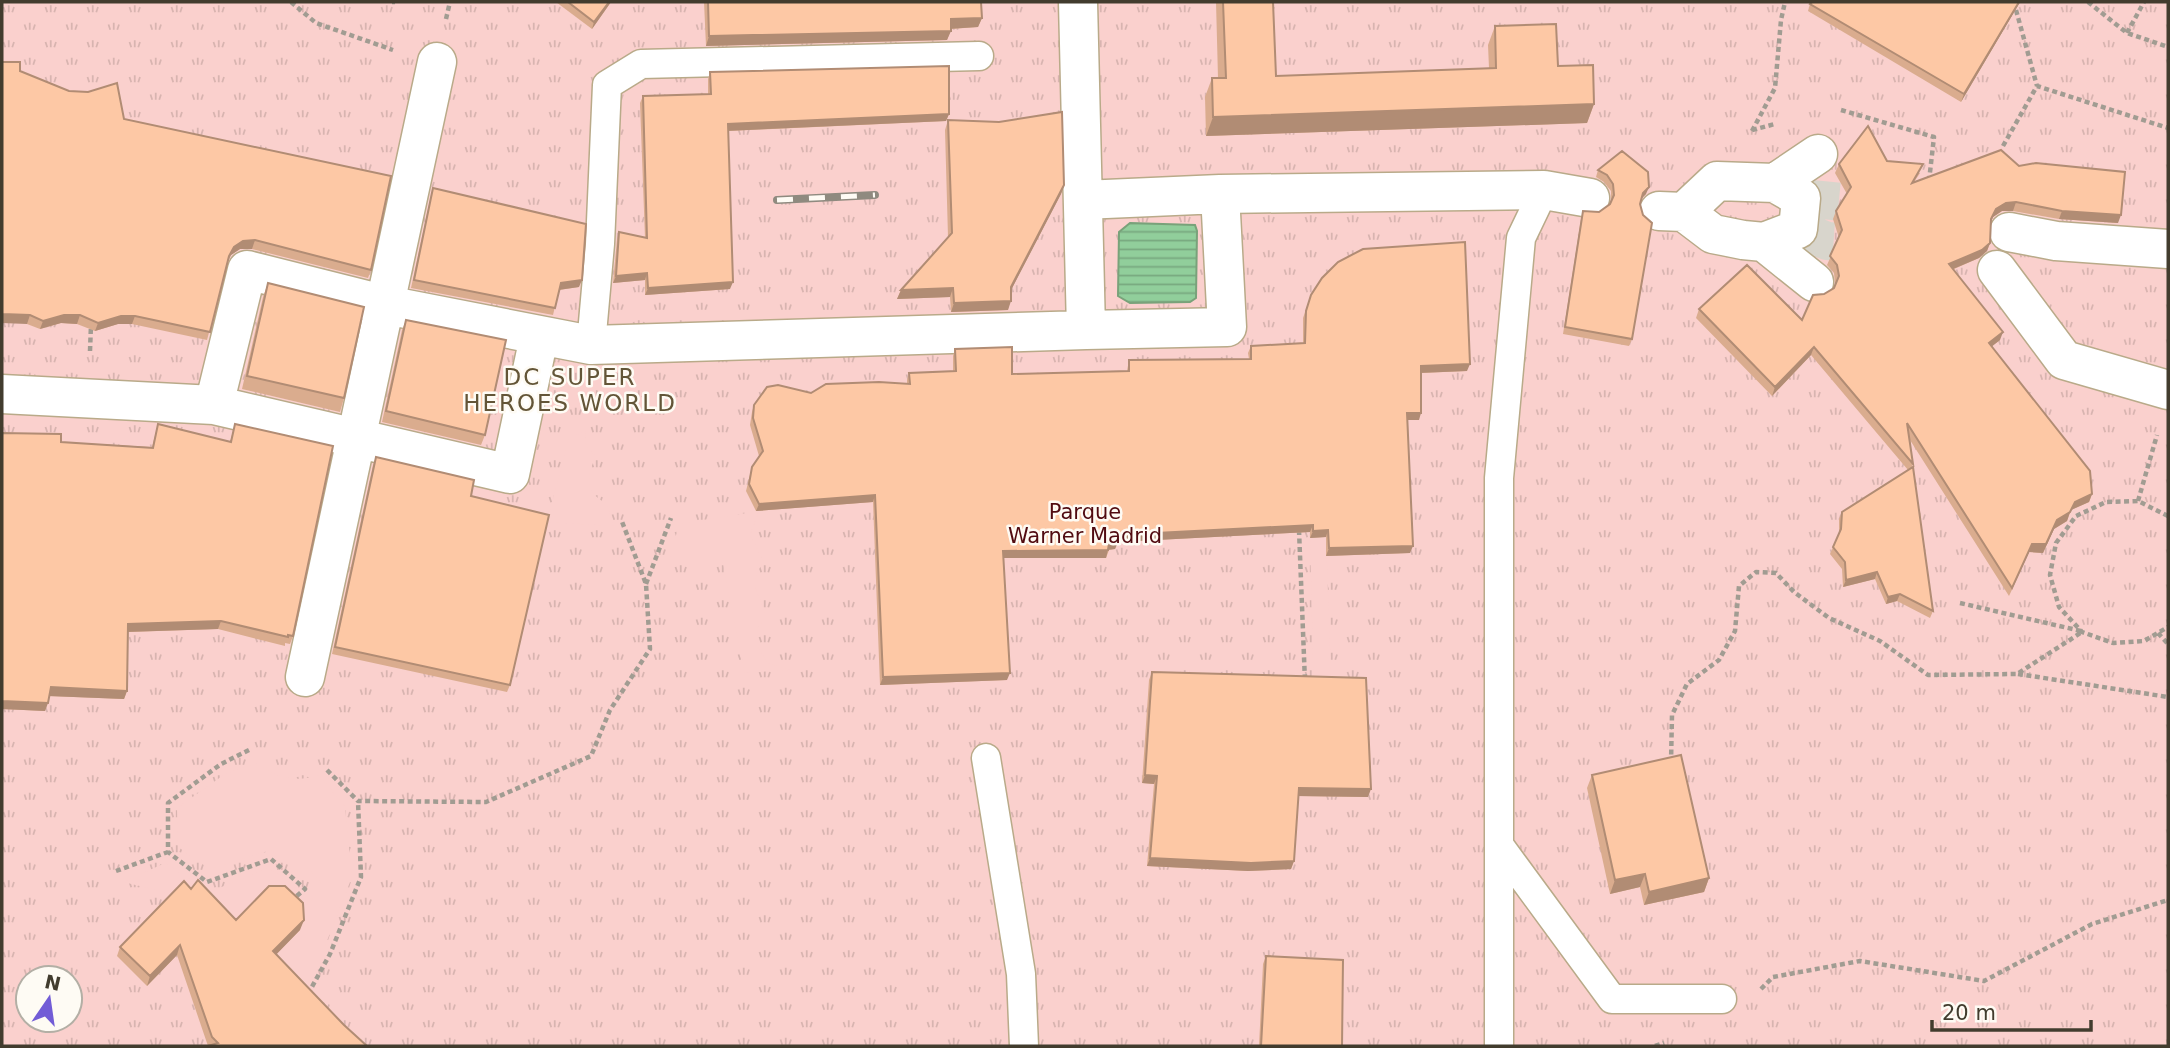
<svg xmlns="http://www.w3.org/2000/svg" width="2170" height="1048" viewBox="0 0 2170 1048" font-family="'DejaVu Sans',sans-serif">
  <defs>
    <pattern id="park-tufts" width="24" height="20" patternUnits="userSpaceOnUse" patternTransform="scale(1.75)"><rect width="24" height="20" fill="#fad0cd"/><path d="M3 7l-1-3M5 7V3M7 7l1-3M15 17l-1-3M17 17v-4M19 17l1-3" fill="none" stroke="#d8b4b0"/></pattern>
    <pattern id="water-rules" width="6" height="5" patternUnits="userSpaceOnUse" patternTransform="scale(1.75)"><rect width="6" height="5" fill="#91ce9b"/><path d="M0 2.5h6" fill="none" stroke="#78a87f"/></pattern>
  </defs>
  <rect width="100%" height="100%" fill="#fefbf4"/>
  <!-- park -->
  <path fill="url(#park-tufts)" fill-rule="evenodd" d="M2 2H2168V1046H2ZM28 978H70V1020H28Z"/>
  <!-- garden -->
  <path fill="#fad0cd" d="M586 431C584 443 586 448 596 456 587 475 584 492 606 503L614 526 547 522 569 438Z
    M759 511 750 535 764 562C745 586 762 594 766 618L757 628V646L768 663 790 670 745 673 722 558H670L679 524Z
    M1326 537 1332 704 1314 705 1310 538Z
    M257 763C276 778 296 783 319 775L345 807 352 877 325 946 301 994 261 970 300 913 324 886 308 868 300 873 271 850 210 869 178 847 177 808 225 774Z
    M165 863 209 892 269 868 291 884 282 896 226 936 177 895 123 882Z"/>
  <!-- water -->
  <path fill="url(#water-rules)" stroke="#79a27a" stroke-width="2" d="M1130 223 1195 225 1197 231 1196 298 1190 302 1130 303 1118 296 1119 232Z"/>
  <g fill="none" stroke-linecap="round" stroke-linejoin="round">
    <!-- street-tunnel -->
    <path stroke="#d8d5cc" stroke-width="38" stroke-dasharray="38 19" stroke-linecap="butt" d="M1801 198 1893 207
      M1798 229 1827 241 1884 245 1888 243"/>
    <defs>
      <path id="lane" d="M591 345 600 244 607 85 641 64 979 56
        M986 758 1021 974 1024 1046
        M1499 845 1612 999H1722
        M1499 1046V478L1521 238 1544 190"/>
      <path id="street" d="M1078 2 1086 330 1227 327 1220 194 1083 200
        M1775 183 1818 154
        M1220 194 1544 190 1590 198
        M1659 211 1684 212 1717 181 1775 183 1801 198 1798 229 1764 242 1743 240 1713 234 1684 212
        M2009 232 2056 241 2168 249
        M1764 242 1814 282
        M1997 270 2064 360 2168 390
        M539 337 510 474 214 405 247 270 386 305 591 345 1086 330
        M2 394 214 405
        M305 677 437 62"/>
    </defs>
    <!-- lane casing -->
    <use href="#lane" stroke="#b9aa89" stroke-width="31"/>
    <!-- street casing -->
    <use href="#street" stroke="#b9aa89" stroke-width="41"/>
    <!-- path -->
    <path stroke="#a19c92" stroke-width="4.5" stroke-dasharray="5 3.5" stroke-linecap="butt" d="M291 2 316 23 393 50
      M392 2H395
      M2088 2 2127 33 2168 47
      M2016 10 2037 86
      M446 19 450 2
      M2127 33 2144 2
      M1841 110 1934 137 1929 181
      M1752 130 1775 124
      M1752 131 1775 88 1781 20 1785 2
      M2003 146 2037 86 2168 128
      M90 351 91 325
      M2138 501 2157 435
      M2168 516 2138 501 2106 502 2076 516 2056 543 2050 575 2059 607 2082 632 2113 643 2144 641 2168 627
      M1299 530 1305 682
      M646 584 671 518
      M1960 603 2081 631
      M2158 633 2168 644
      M2018 674 2168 697
      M249 750 221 764 168 803V852L207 882 271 859 305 889 292 900
      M1671 763 1672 715 1687 684 1719 660 1735 631 1739 586 1756 572 1776 573 1794 592 1829 618 1880 641 1928 675 2017 674 2082 632
      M327 770 358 801 486 802 591 756 610 710 650 649 646 584 621 519
      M116 871 168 852
      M1761 989 1773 977 1860 961 1984 981 2092 924 2168 900
      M308 994 330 954 361 877 358 801
      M1655 1046 1664 1043"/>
    <!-- lane -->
    <use href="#lane" stroke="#fff" stroke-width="28"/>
    <!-- street -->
    <use href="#street" stroke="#fff" stroke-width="38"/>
    <defs>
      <path id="rail" d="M777 200 875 195"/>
    </defs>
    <!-- rail casing -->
    <use href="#rail" stroke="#8f8a7f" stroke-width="8"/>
    <!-- rail -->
    <use href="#rail" stroke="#fefbf4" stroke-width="5" stroke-dasharray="16" stroke-linecap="butt"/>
  </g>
  <!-- wall -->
  <path fill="#daac8e" d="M556 2H611L592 29Z
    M704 2H981L982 18 978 27 951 29 947 40 706 46Z
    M1216 2H1273L1276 76 1489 68 1488 45 1495 26 1558 66 1594 104 1587 123 1206 136 1205 97 1212 78H1218Z
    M2020 2 1961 102 1808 11 1810 4Z
    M20 71 124 119 371 270 368 278 252 249H240L231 255 228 261 207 340 132 324H118L95 331 77 324 61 323 40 329 27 324Z
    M710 72 949 114 946 121 728 131 730 289 645 295V280L613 283 617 239 619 232 645 238 640 103 643 96 708 94V79Z
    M948 120 1064 185 1061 194 1011 290 1008 310 951 312 950 297 897 299 901 290 948 237 945 130Z
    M1887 161 1920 173 1914 182 2019 166 2118 223 2059 219 2013 211H2002L1993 217 1991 222 1990 243 1987 251 1979 258 1954 269 2000 340 1992 346 2092 494 2089 502 2071 510 2067 521 2054 529 2043 553 2029 552 2009 596 1910 440 1913 464 1912 467 1933 611 1930 618 1897 601 1886 604 1875 579 1843 587 1842 569 1830 554 1839 534V519L1842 512 1908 470 1811 355 1772 396 1696 318 1699 309 1802 320 1824 294 1834 288 1835 284 1834 273 1827 265 1839 238 1833 219 1836 211 1847 194 1835 173 1839 164Z
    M1598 170 1646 194 1641 199 1640 204 1632 339 1629 346 1563 334 1581 219 1583 211 1599 212 1610 204 1611 201V191L1604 182 1596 177Z
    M433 188 579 287 559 290 553 315 411 288 431 195Z
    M268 283 344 398 340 412 242 389 263 297Z
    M1311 295 1467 371 1421 373 1419 420H1408L1410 553 1326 556V537L1310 538V532L1118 542 1115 549 1109 550 1106 558H1003L1007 680 880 685 873 502 756 511 746 491 752 467 759 456 750 425 752 412 754 405 811 393 907 384V380L909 373 953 371V356L955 349 1012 374 1127 371 1129 360 1249 359 1248 353 1251 346 1303 343V318Z
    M406 320 485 435 481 445 382 422 402 330Z
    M158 424 230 442 235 424 293 636 290 644 285 643V646L218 629 128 632 127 691 124 699 49 696 45 711 2 709V433L61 442 152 447Z
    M376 457 471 496 510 685 507 692 332 654 373 465Z
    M1152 672 1368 797 1298 796 1294 861 1291 869 1248 871 1147 866 1154 784 1142 783 1149 680Z
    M1592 775 1709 878 1704 892 1644 905 1640 887 1610 894 1587 788Z
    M191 889 236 920 300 930 276 954 344 1025 208 1046 177 955 147 986 117 956 120 947Z
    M1266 956 1342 1046H1259L1263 964Z"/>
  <!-- shaded-wall -->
  <path fill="#b18c74" d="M609 2H611L592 29 594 22Z
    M2019 2H2020L1961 102 1964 94Z
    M982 18 978 27 947 29 951 19Z
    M951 31 947 40 706 46 709 36Z
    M1594 104 1587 123 1206 136 1213 117Z
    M949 114 946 121 725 131 728 124Z
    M1064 185 1061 194 1008 296 1011 287Z
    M1649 187 1646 194 1640 200 1643 193Z
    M2016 202 2013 211H2002L1993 217 1988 227 1996 209 2006 203Z
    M2062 211 2121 215 2118 223 2059 219Z
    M255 240 252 249H240L231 255 226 265 234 247 243 241Z
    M1990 243 1987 251 1979 258 1946 272 1949 264Z
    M647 273 645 280 613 283 616 276Z
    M582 280 579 287 558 290 561 283Z
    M733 282 730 289 645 295 648 288Z
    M953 288 950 297 897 299 901 290Z
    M1011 301 1008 310 951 312 954 303Z
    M2 314 30 315 27 324 2 323Z
    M64 315H80L77 324 61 323 40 329 43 321Z
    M121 316H135L132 324H118L95 331 98 323Z
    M2003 332 2000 340 1986 351 1989 343Z
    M1814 347 1811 355 1772 396 1775 387Z
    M1470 364 1467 371 1418 373 1421 366Z
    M1407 413H1421L1419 420H1405Z
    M2092 494 2089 502 2071 510 2075 502Z
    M875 495 873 502 756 511 759 504Z
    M2070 512 2067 521 2054 529 2043 553 2029 552 2009 596 2032 544 2057 520Z
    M1313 525 1310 532 1118 542 1115 549 1106 550 1109 543 1118 535Z
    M1328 530 1326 537 1310 538 1313 531Z
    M1413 546 1410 553 1326 556 1329 548Z
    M1108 550 1106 558H1001L1003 551Z
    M1877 572 1875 579 1843 587 1846 580Z
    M1900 594 1897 601 1886 604 1888 597Z
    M221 621 218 629 125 632 128 624Z
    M1010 673 1007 680 880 685 883 677Z
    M51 687 127 691 124 699 48 696Z
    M2 701 48 703 45 711 2 709Z
    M1145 775 1157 776 1154 784 1142 783Z
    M1299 788 1371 789 1368 797 1296 796Z
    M1150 858 1294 861 1291 869 1248 871 1147 866Z
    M1645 874 1640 887 1610 894 1615 880Z
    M1709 878 1704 892 1644 905 1649 892Z
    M304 920 300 930 270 961 273 951Z
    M180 945 177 955 147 986 150 976Z"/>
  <!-- building -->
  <path fill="#fdc8a5" stroke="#b18c74" stroke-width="2" d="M568 2H609L594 22Z
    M708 2H981L982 18 951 19V31L709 36Z
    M1223 2H1273L1276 76 1496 68 1495 26 1556 24 1558 66 1593 65 1594 104 1213 117 1212 78H1226Z
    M1812 2H2019L1964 94 1810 4Z
    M2 62H20V71L69 91 88 92 117 83 124 119 391 176 371 270 255 240 243 241 234 247 229 256 210 332 135 316H121L98 323 80 315H64L43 321 30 315 2 314Z
    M949 66V114L728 124 733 282 648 288 647 273 616 276 619 232 647 238 643 96 711 94 710 72Z
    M1062 112 1064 185 1011 287V301L954 303 953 288 901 290 952 233 948 120 999 122Z
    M1868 126 1887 161 1923 164 1912 183 2001 150 2019 166 2036 163 2125 172 2121 215 2062 211 2016 202 2006 203 1996 209 1991 219 1990 243 1982 250 1949 264 2003 332 1989 343 2090 471 2092 494 2075 502 2070 512 2057 520 2046 544H2032L2012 588 1907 423 1913 464 1814 347 1775 387 1699 309 1747 265 1802 320 1813 295 1824 294 1834 288 1839 276 1837 265 1830 256 1842 230 1836 211 1851 187 1839 164Z
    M1622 151 1648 172 1649 187 1643 193 1640 204 1643 215 1652 223 1632 339 1565 327 1583 211 1599 212 1610 204 1614 195 1613 184 1607 175 1598 170Z
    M433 188 586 224 582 280 561 283 555 308 414 280Z
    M1465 242 1470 364 1421 366V413H1407L1413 546 1329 548 1328 530 1313 531V525L1118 535V542L1109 543 1108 550 1003 551 1010 673 883 677 875 495 759 504 749 484 752 467 763 451 753 418 754 405 767 387 778 385 811 393 826 384 879 382 910 384 909 373 956 371 955 349 1012 347V374L1129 371V360L1251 359V346L1305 343 1306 311 1311 295 1322 278 1338 262 1363 249Z
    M268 283 364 307 344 398 247 376Z
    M406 320 506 340 485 435 386 411Z
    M158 424 231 442 235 424 333 446 293 636 288 635V637L221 621 128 624 127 691 51 687 48 703 2 701V433L61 434V442L153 448Z
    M376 457 474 480 471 496 549 515 510 685 335 647Z
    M1913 467 1933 611 1900 594 1888 597 1877 572 1846 580 1845 562 1833 547 1841 529 1842 512Z
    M1152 672 1366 678 1371 789 1299 788 1294 861 1251 863 1150 858 1157 776 1145 775Z
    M1681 755 1709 878 1649 892 1645 874 1615 880 1592 775Z
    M198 880 236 920 269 886H285L303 903 304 920 273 951 344 1025 367 1046H208L218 1043 212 1037 180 945 150 976 120 947 184 881 191 889Z
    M1266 956 1343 960 1342 1046H1261Z"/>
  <g text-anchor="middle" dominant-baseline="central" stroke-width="5" stroke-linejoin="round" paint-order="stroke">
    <!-- park labels -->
    <g font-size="21" fill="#510b11" stroke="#fefbf4">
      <text x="1085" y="512">Parque<tspan x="1085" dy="24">Warner Madrid</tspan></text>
    </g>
    <!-- neighbourhood labels -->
    <g font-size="23" letter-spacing="2" fill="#635537" stroke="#fefbf4">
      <text x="570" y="377">DC SUPER<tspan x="570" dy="26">HEROES WORLD</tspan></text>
    </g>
  </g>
  <!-- border -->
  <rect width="2170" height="1048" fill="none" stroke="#423c2e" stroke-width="7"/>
  <!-- north arrow -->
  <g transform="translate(49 999) rotate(13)"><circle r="33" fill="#fefbf4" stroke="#b3afa5" stroke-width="2"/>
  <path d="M0-5L12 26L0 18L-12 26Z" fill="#725cd6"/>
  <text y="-10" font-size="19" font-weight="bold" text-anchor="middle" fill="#423c2e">N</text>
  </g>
  <!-- scale -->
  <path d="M1932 1020v10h159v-10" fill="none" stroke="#423c2e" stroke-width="3.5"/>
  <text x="1942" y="1020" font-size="21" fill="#423c2e" stroke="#fefbf4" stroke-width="5" paint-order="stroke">20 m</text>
</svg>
